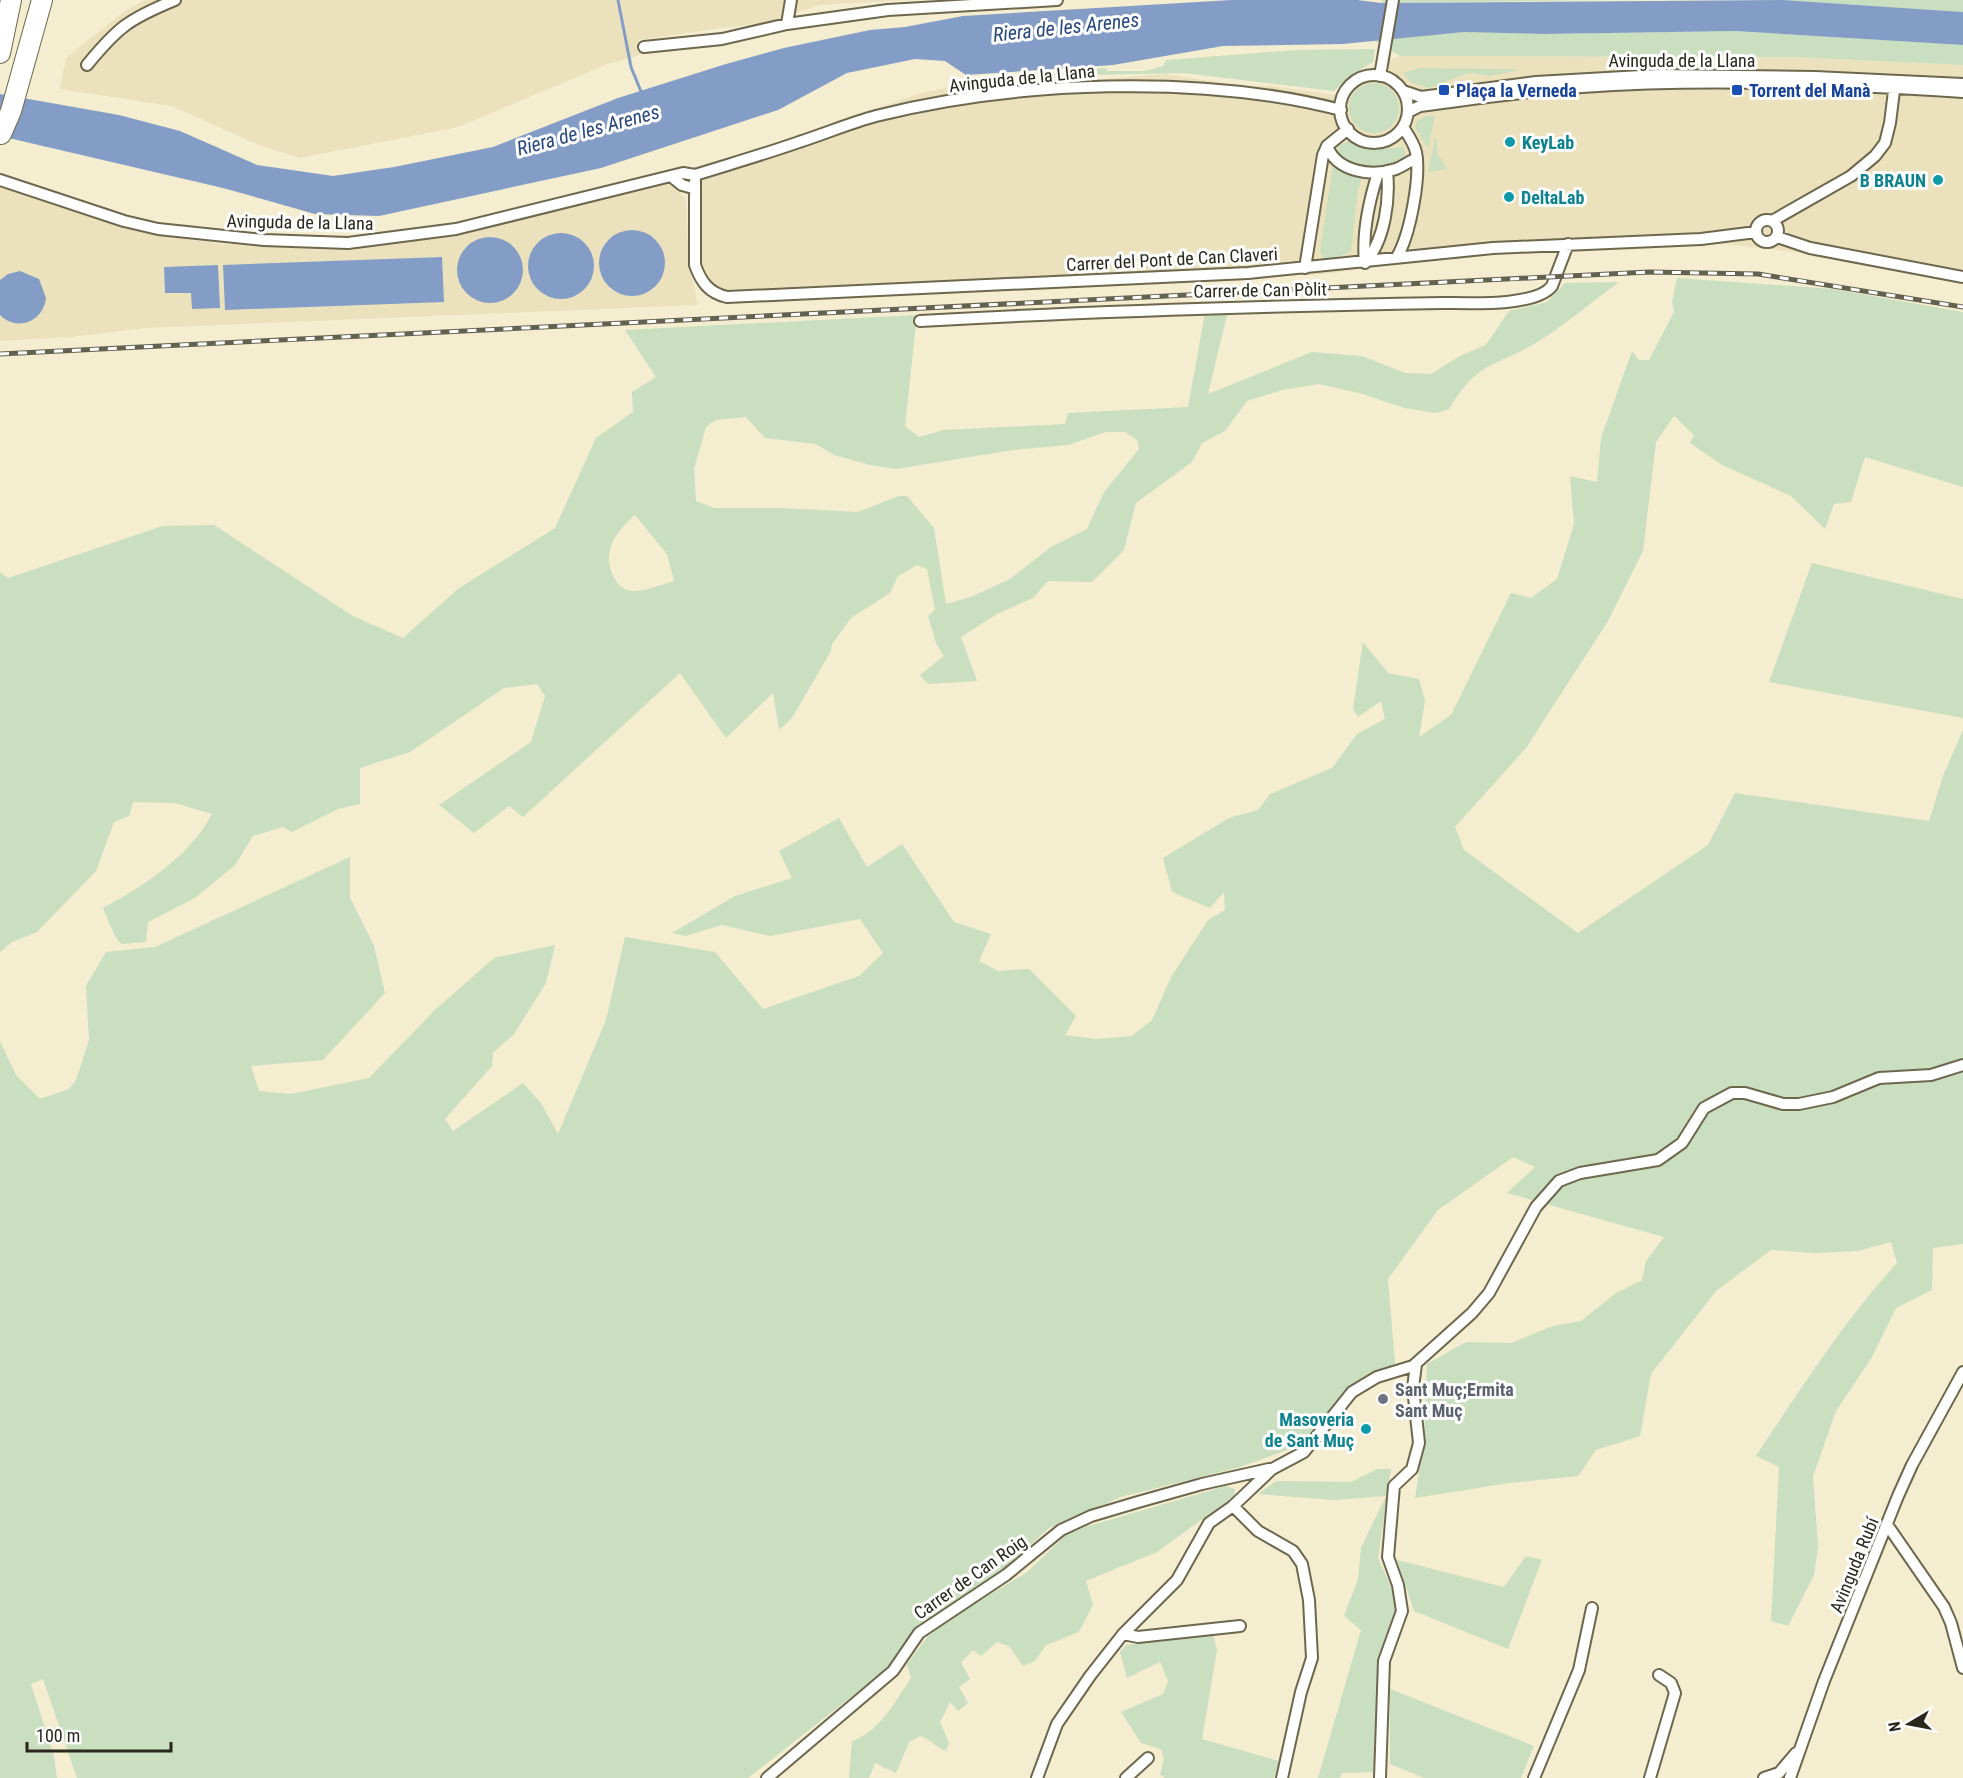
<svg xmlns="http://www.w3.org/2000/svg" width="1963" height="1778" viewBox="0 0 1963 1778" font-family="'Roboto Condensed',sans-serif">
  <rect width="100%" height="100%" fill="#f4edd0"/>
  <!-- built -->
  <path fill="#ebe2bd" d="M145 0H908L819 5 773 21 638 40 640 55 608 64 458 127 300 158 259 145 171 106 60 89 66 58 122 13Z
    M1400 56 1793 57 1963 65V281L1819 255 1726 244 1495 254 1410 262 1326 274 724 301 702 289 697 274 691 253 686 170 763 148 921 93 961 85 1013 86 1164 74 1245 86H1272L1334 95 1363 72Z
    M668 184 675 187 686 199 689 262 698 305 146 328 71 337 0 341V186L122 227 152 234 221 244 344 247 445 237Z"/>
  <!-- green -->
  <path fill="#c9dfbf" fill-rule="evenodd" d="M1382 0H1605L1382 3Z
    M1732 0H1963V12L1783 0Z
    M1734 31 1963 45V65L1793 57 1400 56 1373 40 1464 32 1545 34Z
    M1375 49 1373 62 1347 78 1334 91 1184 73 1091 75 973 85 976 80 1106 68 1107 71H1145L1163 66 1166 60 1296 50Z
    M1419 68 1512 69 1519 70 1491 76 1469 73 1429 88 1410 82 1403 73Z
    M1349 108a25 25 0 1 1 50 0a25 25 0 1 1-50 0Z
    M1426 116H1435L1428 149 1415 128 1417 121Z
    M1437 138V153L1447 169 1428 172 1435 139Z
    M1349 141C1366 150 1385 149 1404 147L1406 158C1389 177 1354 169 1338 153V146Z
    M1333 165 1362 178 1358 190 1351 252 1333 259 1323 258 1320 251Z
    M1677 278 1833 289 1963 312V487L1865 457 1851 502 1834 504 1825 529 1791 496 1722 465 1690 443 1694 435 1674 416 1656 442 1643 551 1608 621 1526 748 1455 827 1464 850 1578 933 1708 845 1735 793 1929 821 1943 776 1963 730V1244L1933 1248 1932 1290 1896 1308 1872 1357 1836 1411 1813 1476 1818 1547 1814 1575 1788 1626 1771 1621 1779 1467 1756 1456C1800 1390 1843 1322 1897 1263L1891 1242 1858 1251 1816 1253 1771 1250 1716 1291 1651 1374 1640 1436 1596 1450 1578 1476 1509 1483 1415 1498 1424 1440 1427 1364 1466 1342 1511 1343 1553 1326 1581 1321 1616 1293 1642 1280 1646 1261 1664 1237 1507 1193 1535 1167 1513 1157 1438 1210 1388 1279 1395 1364 1355 1382 1334 1403 1301 1445 1240 1467 1121 1497 1049 1528 997 1575 915 1630 894 1663 748 1778H77L43 1679 31 1684 54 1756 57 1778H0V1041L16 1075 40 1099 69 1089 76 1080 89 1040 86 986 106 952 155 947 350 857V898L374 946 385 993 323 1060 251 1066 259 1091 291 1094 369 1078 436 1009 494 958 555 945 546 983 514 1034 493 1053 492 1066 445 1119 453 1131 523 1083 541 1103 558 1134 606 1020 625 937 715 952 763 1009 859 976 883 953 860 919 770 936 722 925 685 936 672 933 735 896 792 878 779 851 839 818 867 867 902 844 954 922 991 934 979 961 998 971 1029 969 1076 1016 1065 1035 1096 1039 1132 1036 1152 1020 1171 977 1208 920 1225 910 1224 892 1210 908 1172 892 1163 858 1229 818 1258 810 1270 794 1332 768 1357 734 1385 719 1381 701 1358 717 1353 709 1363 642 1388 673 1419 679 1425 701 1419 737 1451 715 1511 593 1531 598 1557 579 1574 524 1570 476 1597 482 1601 438 1632 351 1639 360H1649L1674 312 1672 302Z
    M1619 282C1591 302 1563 327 1534 344 1490 369 1478 361 1449 409L1436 413 1405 408 1363 394 1319 384 1282 390 1247 401 1225 431 1202 443 1192 462 1136 503 1124 550 1092 582 1048 581 1033 598 997 614 961 637 977 681 928 684 920 675 944 656 936 643 928 616 935 610 927 569 917 565 898 576 890 593 851 618 832 644 831 651 792 718 779 730 773 693 726 738 680 673 523 817 509 806 474 833 439 805 531 742 545 696 537 684 504 688 410 752 360 768V804L338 809 292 832 283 827 253 836 235 865 195 898 148 922 146 942 121 944 115 936 103 908C144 886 190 856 212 814L175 803 133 802 129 816 114 822 96 871 37 932 12 942 0 952V572L8 578 163 526 214 525 353 616 403 638 459 588 555 528 596 438 633 412 632 392 656 377 625 330 917 315 905 426 919 437 944 430 1065 424 1068 413 1188 407 1205 313 1227 315 1208 394 1312 352 1362 356 1405 373 1431 374 1460 356 1486 345 1509 311 1547 302 1565 283ZM746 417 765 438 816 444 834 455 870 465 896 469 1013 450 1068 445 1106 432H1125L1137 440 1139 449 1104 492 1087 529 1051 547 1010 579 971 597 946 604 934 528 907 496H899L858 512 781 508H714L696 501 694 469 706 427 716 420ZM635 515 667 554 674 581C663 584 644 592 632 591 614 589 606 565 610 549 613 537 626 522 635 515Z
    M1812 563 1963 599V718L1769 682Z
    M1377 1469H1391L1378 1558 1392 1589 1396 1609 1379 1654 1374 1772 1342 1773 1340 1778H1318L1361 1630 1344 1616 1358 1579 1361 1548 1386 1496 1333 1500 1258 1494 1276 1481 1351 1482Z
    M1226 1486 1235 1489 1234 1496 1157 1552 1086 1581 1093 1605 1079 1632 1046 1645 1035 1661 1023 1666 1009 1646 997 1642 981 1656 973 1650 961 1662 970 1679 959 1687 968 1703 958 1711 950 1702 940 1722 949 1743 946 1751C935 1747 931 1739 920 1736L909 1742 896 1773 875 1763 869 1778H849L852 1741C880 1731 895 1702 911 1678L907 1664 927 1637 951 1618 1026 1573 1066 1535 1085 1527Z
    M1526 1556 1542 1560 1508 1649 1414 1611 1397 1560 1504 1587Z
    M1213 1634 1217 1650 1202 1739 1279 1761 1274 1778H1165L1160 1774 1164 1759 1161 1749 1141 1743 1121 1712 1163 1694 1168 1681 1160 1662 1127 1678 1120 1652 1126 1645Z
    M1390 1689 1534 1746 1521 1778H1424L1390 1764Z"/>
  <!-- water -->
  <path fill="#839dc6" d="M1232 0H1357L1382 3 1783 0 1963 12V45L1735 31 1545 34 1464 32 1343 44 1223 46 1113 65 966 75 945 61 915 59 847 73 778 110 601 168 379 216 315 214 223 188 0 136V94L119 115 180 131 257 165 333 176 394 167 493 147 618 98 726 64 784 48 870 30 905 27 963 16Z
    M599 263a33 33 0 1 1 66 0a33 33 0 1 1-66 0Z
    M528 266a33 33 0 1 1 66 0a33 33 0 1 1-66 0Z
    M457 270a33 33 0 1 1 66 0a33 33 0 1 1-66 0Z
    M442 257 444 302 225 310 223 265Z
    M218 265 220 308 192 309 191 293H165L164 267Z
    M20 271 39 279 46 298C43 322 17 332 0 315V280L8 274Z"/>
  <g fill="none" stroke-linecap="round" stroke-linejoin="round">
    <!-- stream -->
    <path stroke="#839dc6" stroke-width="3" d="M618 0 631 67 642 94"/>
    <defs>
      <path id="minor" d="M787 24 791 0
        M644 47 722 39 787 24 888 10 1057 0
        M87 65C118 27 129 19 175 0
        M1340 109a34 34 0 1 1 68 0a34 34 0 1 1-68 0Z
        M1380 76 1393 0
        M1403 91 1421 97 1536 82 1659 75 1815 77 1963 84
        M1408 112 1420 106C1474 99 1528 91 1582 87 1708 78 1837 84 1963 92
        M1327 146C1337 172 1371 177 1396 169 1403 166 1410 161 1417 158
        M1378 173C1369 201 1362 233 1365 263 1385 240 1390 200 1387 171
        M695 175V265C701 282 709 293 727 297L1248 273 1493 248 1701 239 1756 232
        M672 177 682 185 693 188
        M0 180 124 221 158 229 264 240 348 243 456 229 683 173 695 175C730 164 765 154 799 142 824 134 850 123 876 116 1015 81 1202 74 1341 110
        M1756 231a11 11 0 1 1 22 0a11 11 0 1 1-22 0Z
        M1772 221 1851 176 1875 156 1885 143 1890 123 1895 83
        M1777 237 1810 248 1963 277
        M1397 257C1410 235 1421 177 1416 152 1414 143 1408 135 1403 127
        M1305 268 1323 155 1327 146 1348 129
        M920 321C1094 311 1268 306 1443 303 1468 303 1536 307 1552 286L1568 244
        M1233 1506 1258 1531 1293 1551 1302 1564 1309 1600 1312 1658 1301 1692 1282 1778
        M1888 1526 1944 1607 1951 1623 1963 1668
        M1123 1634 1138 1637 1240 1626
        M767 1778 893 1671 919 1633 1006 1575 1061 1530 1091 1516 1138 1502 1202 1484 1269 1469
        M1037 1778 1057 1724 1090 1676 1123 1634 1177 1580 1209 1523 1233 1506 1272 1469 1304 1452 1352 1392 1377 1377 1413 1366 1472 1313 1489 1293 1536 1207 1559 1181 1580 1173 1658 1160 1682 1143 1704 1108 1732 1093H1745L1783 1104H1799L1833 1097 1879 1078 1931 1075 1963 1065
        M1126 1778 1148 1758
        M1380 1778 1384 1661 1402 1611 1398 1585 1388 1557 1394 1486 1412 1469 1419 1443 1413 1388 1416 1364
        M1534 1778 1579 1670 1592 1608
        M1650 1778 1675 1693 1671 1683 1659 1675
        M1764 1778 1779 1773 1796 1753
        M1790 1778 1824 1681 1898 1496 1912 1465 1963 1372"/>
      <path id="motorway" d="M0 53 11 0
        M1 134 11 111 42 0"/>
    </defs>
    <!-- minor casing -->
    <use href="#minor" stroke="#6d674d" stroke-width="14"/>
    <!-- motorway casing -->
    <use href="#motorway" stroke="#6d674d" stroke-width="22"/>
    <!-- minor -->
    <use href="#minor" stroke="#fff" stroke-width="10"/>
    <!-- motorway -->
    <use href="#motorway" stroke="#fff" stroke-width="20"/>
    <defs>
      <path id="rail" d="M0 354 1649 272 1758 274 1963 307"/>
    </defs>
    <!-- rail casing -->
    <use href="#rail" stroke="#656151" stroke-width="5"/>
    <!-- rail -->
    <use href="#rail" stroke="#fff" stroke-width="3" stroke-dasharray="9" stroke-linecap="butt"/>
  </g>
  <!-- markers -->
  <g fill="#1a4fb4" stroke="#fff" stroke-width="2">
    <rect x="1438" y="84" width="12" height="12" rx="3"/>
    <rect x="1731" y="84" width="12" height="12" rx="3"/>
  </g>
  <g fill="#0f9aa8" stroke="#fff" stroke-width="2">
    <circle cx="1510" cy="142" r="6"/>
    <circle cx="1938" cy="180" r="6"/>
    <circle cx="1509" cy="197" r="6"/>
    <circle cx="1366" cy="1429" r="6"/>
  </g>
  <circle fill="#6b7280" stroke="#fff" stroke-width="2" cx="1383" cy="1399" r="6"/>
  <g text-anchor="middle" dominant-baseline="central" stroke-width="6" stroke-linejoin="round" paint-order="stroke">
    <!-- street labels -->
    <g font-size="18" fill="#29261b" stroke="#fff">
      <text x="1682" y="60">Avinguda de la Llana</text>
      <text transform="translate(1022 78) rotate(-6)">Avinguda de la Llana</text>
      <text transform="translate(300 222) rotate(1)">Avinguda de la Llana</text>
      <text transform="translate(1172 259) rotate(-3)">Carrer del Pont de Can Claveri</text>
      <text transform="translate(1260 290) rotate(-1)">Carrer de Can Pòlit</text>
      <text transform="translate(1854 1565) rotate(-68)">Avinguda Rubí</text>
      <text transform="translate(970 1577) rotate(-35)">Carrer de Can Roig</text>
    </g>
    <!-- transit labels -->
    <g font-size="18" font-weight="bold" fill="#164399" stroke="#fff" text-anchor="start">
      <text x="1456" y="90">Plaça la Verneda</text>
      <text x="1749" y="90">Torrent del Manà</text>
    </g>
    <!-- culture labels -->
    <g font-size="18" font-weight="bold" fill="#0d838f" stroke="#fff" text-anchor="start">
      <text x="1522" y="142">KeyLab</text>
      <text x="1926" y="180" text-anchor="end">B BRAUN</text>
      <text x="1521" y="197">DeltaLab</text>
      <text x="1354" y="1419" text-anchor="end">Masoveria<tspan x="1354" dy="21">de Sant Muç</tspan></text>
    </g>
    <!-- worship labels -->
    <g font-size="18" font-weight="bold" fill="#5b616d" stroke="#fff" text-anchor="start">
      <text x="1395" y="1389">Sant Muç;Ermita<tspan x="1395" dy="21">Sant Muç</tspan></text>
    </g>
    <!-- water labels -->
    <g font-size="20" font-style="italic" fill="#26487d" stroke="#fff">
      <text transform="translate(1066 27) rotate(-6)">Riera de les Arenes</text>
      <text transform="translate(588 130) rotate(-15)">Riera de les Arenes</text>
    </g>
  </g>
  <!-- north arrow -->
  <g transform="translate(1909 1724) rotate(260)" stroke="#ffffff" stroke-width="4.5" paint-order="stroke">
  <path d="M0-4.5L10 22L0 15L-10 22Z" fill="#29261b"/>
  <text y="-9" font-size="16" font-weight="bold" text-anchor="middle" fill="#29261b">N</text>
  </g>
  <!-- scale -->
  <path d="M27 1742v9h144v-9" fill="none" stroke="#29261b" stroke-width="3"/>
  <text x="36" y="1742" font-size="18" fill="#29261b" stroke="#ffffff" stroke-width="4.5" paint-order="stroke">100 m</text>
</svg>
